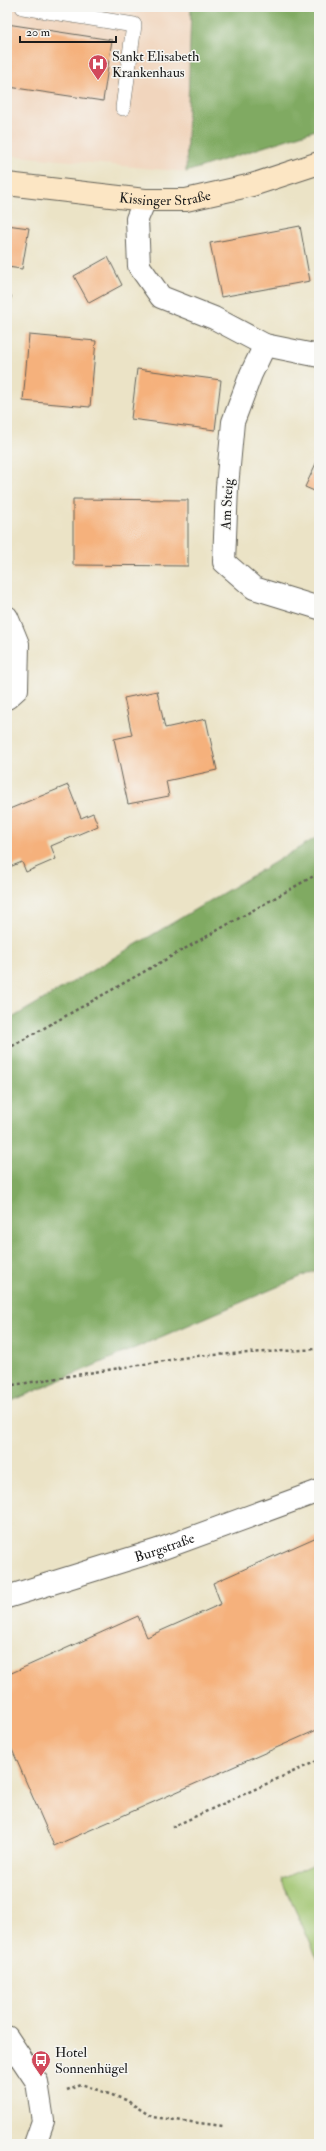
<svg xmlns="http://www.w3.org/2000/svg" width="326" height="2151" viewBox="0 0 326 2151" font-family="'IM FELL Double Pica',serif">
  <rect width="100%" height="100%" fill="#f6f6f2"/>
  <filter id="ink" filterUnits="userSpaceOnUse"><feTurbulence type="fractalNoise" baseFrequency=".025" numOctaves="2"/><feDisplacementMap in="SourceGraphic" scale="8" xChannelSelector="R" yChannelSelector="G"/><feConvolveMatrix kernelMatrix="1 2 1 2 8 2 1 2 1" color-interpolation-filters="sRGB"/></filter>
  <filter id="wash" filterUnits="userSpaceOnUse"><feTurbulence type="fractalNoise" baseFrequency=".012" numOctaves="4" result="noise"/><feDisplacementMap in="SourceGraphic" scale="16" xChannelSelector="R" yChannelSelector="G"/><feGaussianBlur stdDeviation="0.9" result="paint"/><feColorMatrix in="noise" values="0 0 0 0 0 0 0 0 0 0 0 0 0 0 0 0 0 1.4 0 .05"/><feComposite in="paint" operator="in"/></filter>
  <g filter="url(#wash)">
    <rect width="100%" height="100%" fill="#ebe3c6"/>
    <!-- built -->
    <path fill="#f1d5bd" d="M7 7H191L186 172 7 155Z"/>
    <!-- green -->
    <path fill="#a0c56f" stroke="#5e7046" d="M319 1862V1962L281 1879Z"/>
    <!-- forest -->
    <path fill="#80aa62" stroke="#4e633f" d="M191 7H319V129L186 172Z
      M319 836V1269L7 1403V1021Z"/>
    <g id="blocks">
      <!-- building -->
      <path fill="#f5b17c" d="M7 24 112 40 103 101 9 87 7 92Z
        M7 225 29 228 22 269 7 267Z
        M300 226 310 281 221 297 210 243Z
        M108 257 122 285 89 303 74 276Z
        M29 335 96 341 90 407 23 401Z
        M137 369 221 380 215 430 131 419Z
        M319 457V493L305 487Z
        M73 499 188 500V566L73 565Z
        M157 691 165 728 206 719 217 770 166 781 169 796 128 804 114 739 132 735 124 698Z
        M68 785 81 818 93 813 98 826 51 846 56 859 26 872 22 862 7 868V810Z
        M319 1536V1729L54 1846 7 1738V1675L138 1616 147 1637 221 1604 213 1583Z"/>
    </g>
  </g>
  <g filter="url(#ink)">
    <use href="#blocks" fill-opacity="0" stroke="#646258" stroke-width="1"/>
    <g fill="none" stroke-linecap="round" stroke-linejoin="round">
      <defs>
        <path id="lane" d="M23 7 134 25 123 108"/>
        <g id="street">
          <path d="M145 200 137 219 139 266 161 297 214 318 265 345 319 356"/>
          <path d="M265 345 251 374 233 422 227 487 224 562 254 588 319 608"/>
          <path d="M7 617 18 644 17 689 7 698"/>
          <path id="s1" d="M7 1597 158 1550 319 1491"/>
          <path d="M7 2037 37 2082 43 2121 35 2144"/>
        </g>
        <g id="secondary">
          <path id="s2" d="M7 184 145 200H186L252 185 319 163"/>
        </g>
      </defs>
      <!-- lane casing -->
      <use href="#lane" stroke="#646258" stroke-width="16"/>
      <!-- street casing -->
      <use href="#street" stroke="#646258" stroke-width="24"/>
      <!-- secondary casing -->
      <use href="#secondary" stroke="#646258" stroke-width="24"/>
      <!-- path -->
      <path stroke="#646258" stroke-width="2.5" stroke-dasharray="3 3" stroke-linecap="butt" d="M7 310 11 295
        M7 1049 319 873
        M7 1386 195 1356 319 1349
        M172 1827 319 1760
        M67 2090 81 2084 126 2100 152 2117 223 2126"/>
      <!-- lane -->
      <use href="#lane" stroke="#fff" stroke-width="15"/>
      <!-- street -->
      <use href="#street" stroke="#fff" stroke-width="22"/>
      <!-- secondary -->
      <use href="#secondary" stroke="#fce6c4" stroke-width="22"/>
    </g>
  </g>
  <!-- icons -->
  <defs>
    <symbol id="hospital-pin" viewBox="-11 -11 22 30"><path d="M0 17L-7.5 6A9.5 9.5 0 1 1 7.5 6Z" fill="#d1495b" stroke="#f6f6f2"/><path d="M-5-5h3v3.5h4V-5h3V5h-3V1.5h-4V5h-3Z" fill="#fff"/></symbol>
    <symbol id="bus-pin" viewBox="-11 -11 22 30"><path d="M0 17L-7.5 6A9.5 9.5 0 1 1 7.5 6Z" fill="#d1495b" stroke="#f6f6f2"/><path d="M-5-6H5V4H4V6H2V4H-2V6H-4V4H-5ZM-3.5-4V0h7V-4ZM-3.5 1.2v1.5H-2V1.2ZM2 1.2v1.5H3.5V1.2Z" fill="#fff"/></symbol>
  </defs>
  <g fill-rule="evenodd">
    <use href="#hospital-pin" x="87" y="53" width="22" height="30"/>
    <use href="#bus-pin" x="30" y="2049" width="22" height="30"/>
  </g>
  <g text-anchor="middle" dominant-baseline="central" stroke-width="3" stroke-linejoin="round" paint-order="stroke">
    <!-- poi labels -->
    <g font-size="14" fill="#1c1c1c" stroke="#f6f6f2" text-anchor="start">
      <text x="112" y="56">Sankt Elisabeth<tspan x="112" dy="16">Krankenhaus</tspan></text>
      <text x="55" y="2052">Hotel<tspan x="55" dy="16">Sonnenhügel</tspan></text>
    </g>
    <!-- street labels -->
    <g font-size="14" fill="#1c1c1c" stroke="#f6f6f2">
      <text stroke="none"><textPath href="#s2" startOffset="159">Kissinger Straße</textPath></text>
      <text transform="translate(227 504) rotate(-87)">Am Steig</text>
      <text stroke="none"><textPath href="#s1" startOffset="165">Burgstraße</textPath></text>
    </g>
  </g>
  <!-- margin -->
  <rect width="326" height="2151" fill="none" stroke="#f6f6f2" stroke-width="24"/>
  <!-- scale -->
  <path d="M20 36v6h96v-6" fill="none" stroke="#1c1c1c" stroke-width="2"/>
  <text x="26" y="36" font-size="12" fill="#1c1c1c" stroke="#f6f6f2" stroke-width="3" paint-order="stroke">20 m</text>
</svg>
